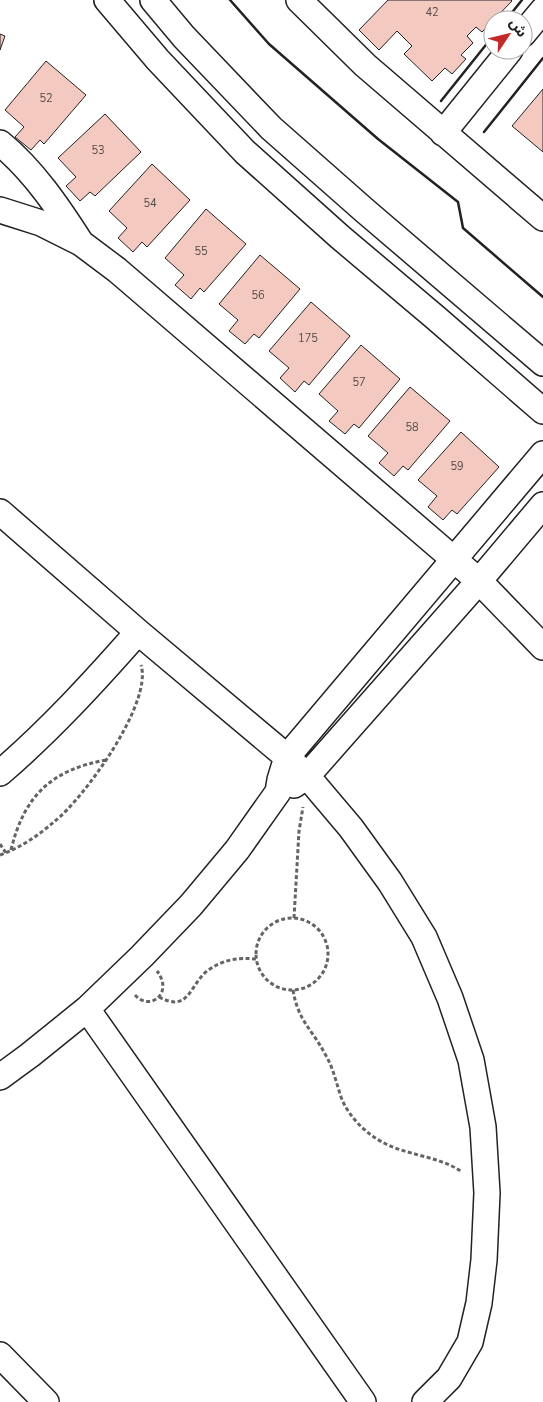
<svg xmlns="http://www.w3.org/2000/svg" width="543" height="1402" viewBox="0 0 543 1402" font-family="'Nunito Sans','Noto Sans Arabic',sans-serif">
  <rect width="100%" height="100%" fill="#fff"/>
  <!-- building -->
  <path fill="#f3c9c0" stroke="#222" d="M388 0H511L512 1 482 32 476 27 467 36 473 43 461 55 466 59 452 74 445 68 432 81 404 54 412 46 397 31 379 50 359 30Z
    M0 34 5 36 0 50Z
    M46 61 86 95 44 144 40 140 31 150 15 137 24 127 5 110Z
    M543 89V152L512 126Z
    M105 114 141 152 95 196 90 192 80 201 66 186 76 177 58 158Z
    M152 164 190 200 147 247 142 242 133 252 118 238 127 228 109 211Z
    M206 209 246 244 204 292 200 288 191 299 175 285 184 275 165 258Z
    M260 255 300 289 259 338 254 334 245 344 229 331 238 320 219 304Z
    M311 302 350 336 309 385 304 381 295 392 280 378 289 368 269 351Z
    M361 345 400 379 359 428 354 424 345 434 329 421 338 411 319 394Z
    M410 387 450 421 408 470 403 466 394 476 379 463 388 453 368 436Z
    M461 432 499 467 457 514 452 510 443 520 428 507 437 496 418 480Z"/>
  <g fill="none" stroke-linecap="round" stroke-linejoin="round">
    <defs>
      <path id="minor" d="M107 0 158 60 245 152 340 237 436 318 543 411
        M153 0 184 37 271 128 364 210 543 363
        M299 0 365 65 543 218
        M523 34 543 10
        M443 133 510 50
        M0 143C33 170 58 207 81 243
        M0 210 41 223 81 243 117 270 479 581 543 647
        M0 512 138 632 287 757 307 776 351 828 390 882 424 937 450 998 471 1060 483 1127 487 1193 484 1260 479 1303 470 1342 449 1378 425 1402
        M0 773C50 730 94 682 138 632
        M294 785 307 776 479 581 543 505
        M87 1009 363 1402
        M0 1077 30 1055 87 1009 142 956 191 905 237 850 278 792 280 780 287 757 543 454
        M0 1355 46 1402"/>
    </defs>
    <!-- minor casing -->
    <use href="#minor" stroke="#222" stroke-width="28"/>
    <!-- path -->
    <path stroke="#646464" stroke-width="3" stroke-dasharray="4 2.5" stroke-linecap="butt" d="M0 844 6 853
      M11 850C24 796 51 770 106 760
      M0 855C20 848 39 835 55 821 84 798 153 703 141 665
      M256 954a36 36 0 1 1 72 0a36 36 0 1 1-72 0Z
      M294 918 299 831 303 807
      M293 990C298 1021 312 1029 325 1054 333 1067 336 1082 341 1097 348 1116 366 1134 384 1143 409 1156 439 1156 462 1172
      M135 995C150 1012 174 993 157 971
      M159 997C189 1013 189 986 207 971 222 960 238 957 256 959"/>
    <!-- minor -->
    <use href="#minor" stroke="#fff" stroke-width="25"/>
    <!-- wall -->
    <path stroke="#222" stroke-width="2.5" d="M230 0 269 44 378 139 458 202 463 228 543 297
      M506 20 522 0
      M441 101 493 36
      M484 132 543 58"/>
  </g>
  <g text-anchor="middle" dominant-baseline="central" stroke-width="4" stroke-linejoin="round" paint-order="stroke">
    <!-- number labels -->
    <g font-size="11" fill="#564c4a">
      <text x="432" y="12">42</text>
      <text x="46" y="98">52</text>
      <text x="98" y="150">53</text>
      <text x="150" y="203">54</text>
      <text x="201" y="251">55</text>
      <text x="258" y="295">56</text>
      <text x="308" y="338">175</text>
      <text x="359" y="382">57</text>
      <text x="412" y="427">58</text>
      <text x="457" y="466">59</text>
    </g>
  </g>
  <!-- north arrow -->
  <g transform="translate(508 35) rotate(55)"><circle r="24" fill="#ffffff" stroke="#a7a7a7"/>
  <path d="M0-4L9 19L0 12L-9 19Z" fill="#c62828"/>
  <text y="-8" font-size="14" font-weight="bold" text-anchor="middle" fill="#222222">ش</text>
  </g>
</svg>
